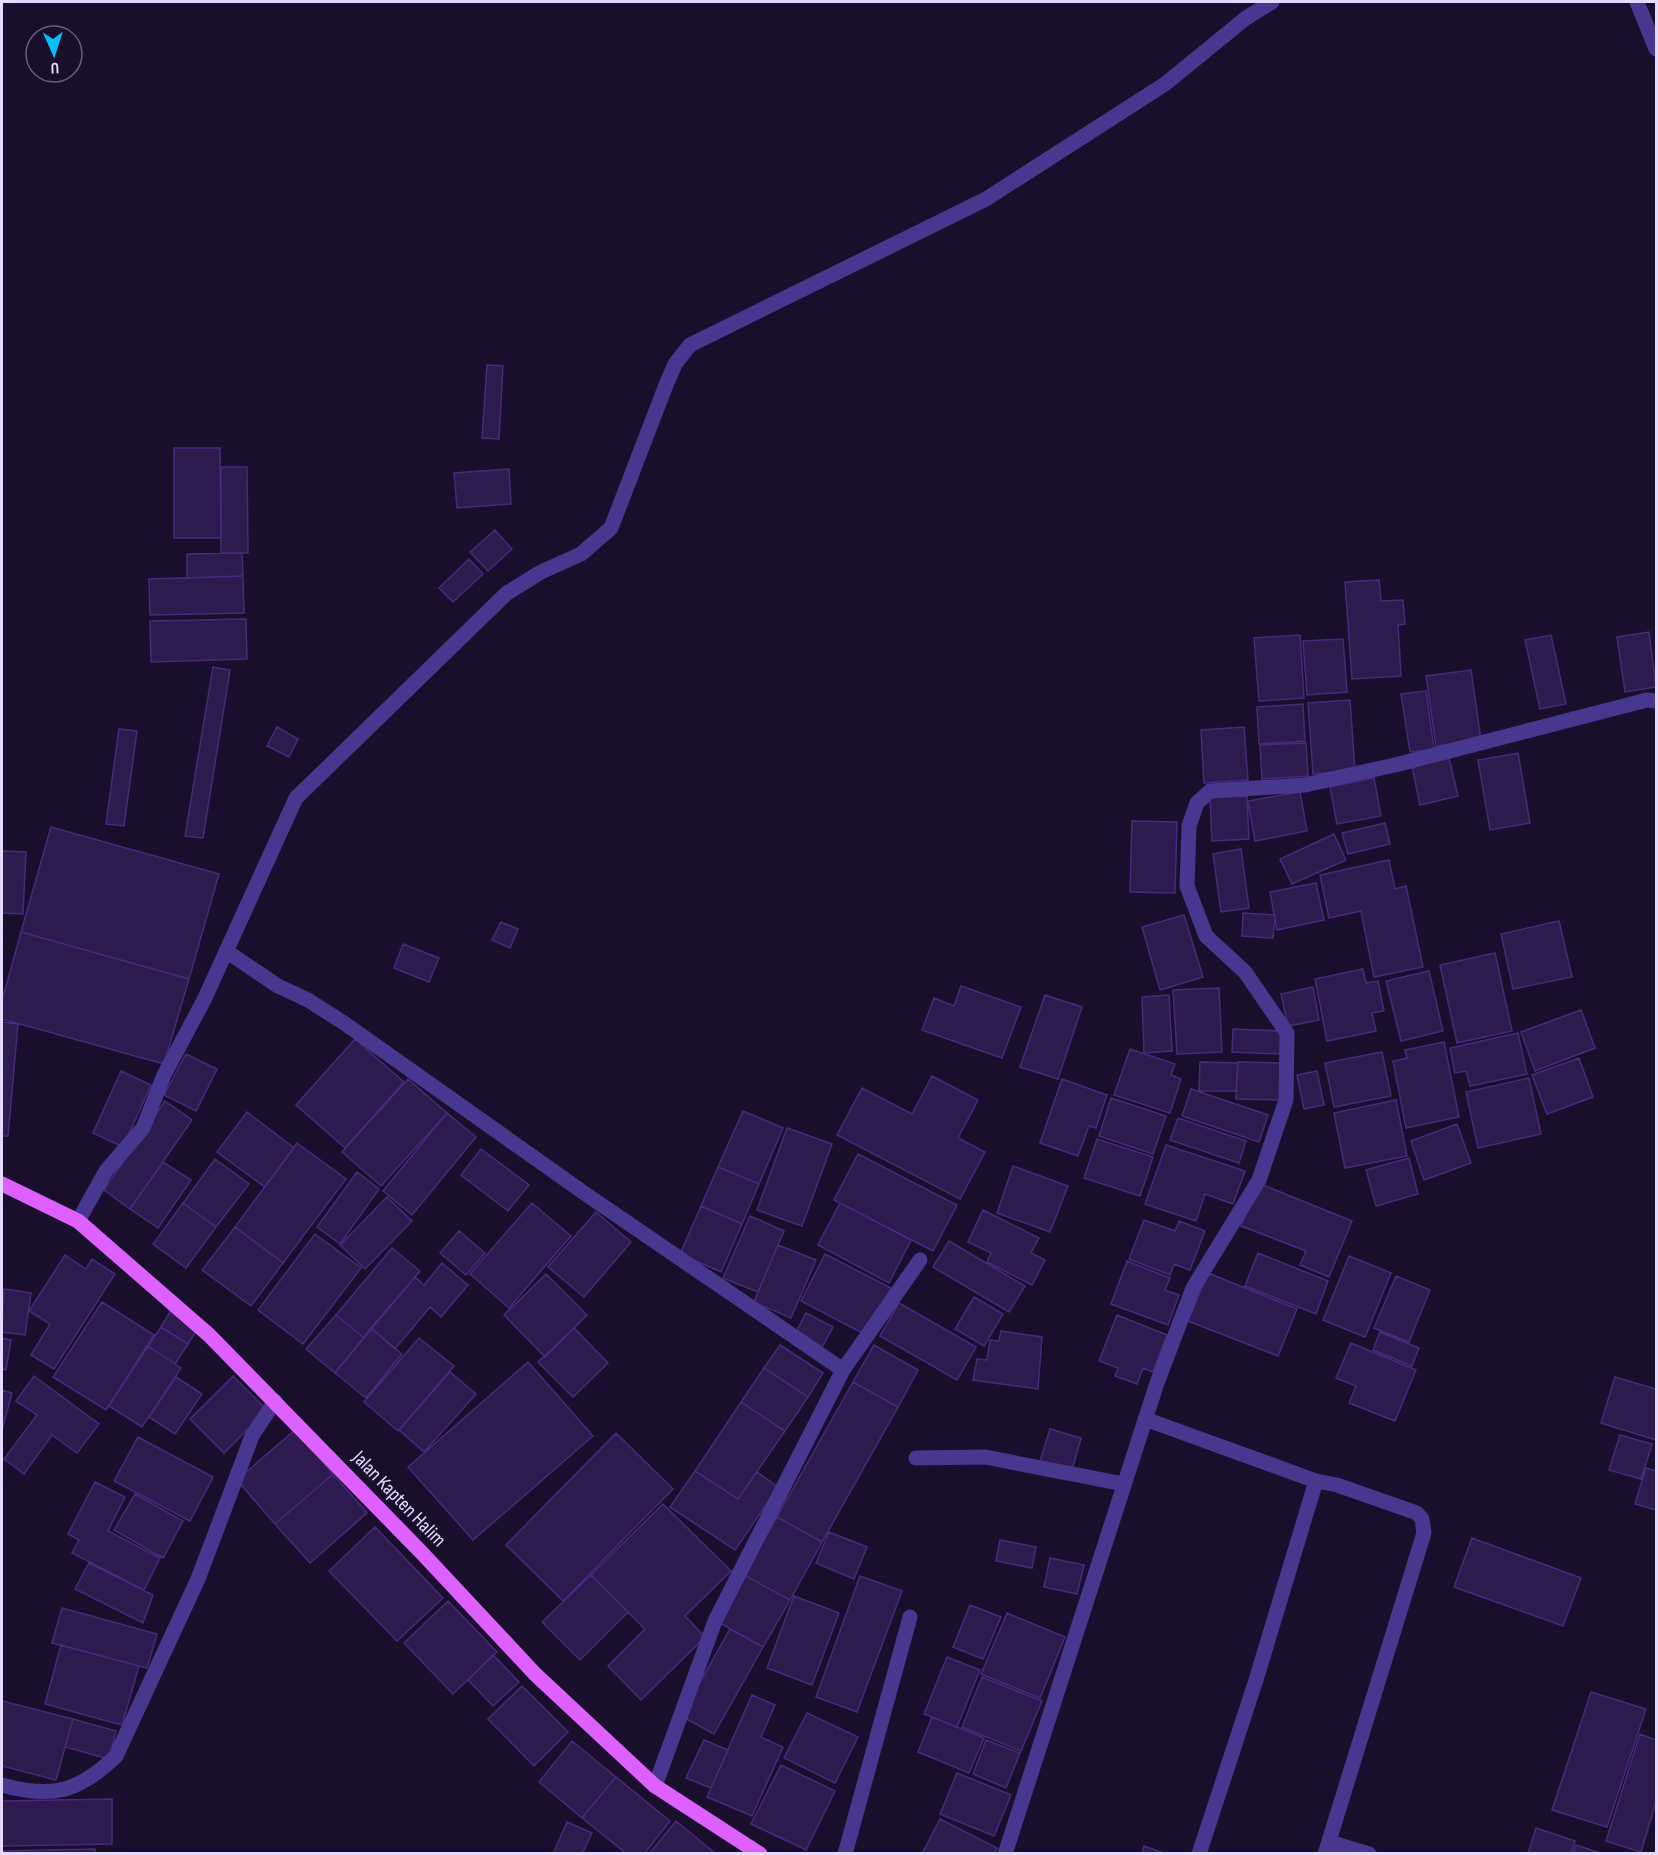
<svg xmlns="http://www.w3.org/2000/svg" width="1658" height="1855" viewBox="0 0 1658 1855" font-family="'Sofia Sans Condensed',sans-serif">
  <rect width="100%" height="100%" fill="#190f2c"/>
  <!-- building -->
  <path fill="#2d1a4e" stroke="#482a7c" stroke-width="1.5" d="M487 365 503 366 499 439 482 438Z
    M174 448H220L221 538H174Z
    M221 467H247L248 553H221Z
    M509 469 511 504 457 508 454 473Z
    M495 530 512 549 488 571 470 552Z
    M242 553 243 576 187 578V554Z
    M469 559 483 574 453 602 439 588Z
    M243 576 244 613 150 615 149 579Z
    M1379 580 1381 601 1403 600 1405 624 1398 625 1401 676 1352 679 1345 582Z
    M246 619 247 659 151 662 150 621Z
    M1649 632 1656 687 1625 692 1617 637Z
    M1300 635 1304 698 1259 701 1254 638Z
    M1551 635 1566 704 1540 709 1525 640Z
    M1343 639 1347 692 1307 695 1303 641Z
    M213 667 230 670 203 838 185 836Z
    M1471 670 1481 740 1436 746 1426 676Z
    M1426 691 1434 749 1410 752 1401 694Z
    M1350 700 1355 771 1313 774 1308 703Z
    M1303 704 1305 741 1259 744 1257 707Z
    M277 727 298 739 289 757 267 746Z
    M1244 727 1248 780 1204 783 1201 730Z
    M119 729 137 731 124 826 106 824Z
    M1306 743 1308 776 1262 779 1260 745Z
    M1518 753 1530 823 1490 830 1478 760Z
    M1449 758 1458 796 1420 805 1412 766Z
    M1374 778 1381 816 1337 824 1330 787Z
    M1300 792 1307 831 1255 841 1248 801Z
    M1247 796 1249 839 1212 841 1210 798Z
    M1132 821 1177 822 1175 893 1130 892Z
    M1385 823 1390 844 1348 854 1342 833Z
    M51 827 219 874 189 979 21 932Z
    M1334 834 1346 860 1292 884 1280 859Z
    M1241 849 1249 908 1221 912 1213 854Z
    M2 851 26 852 23 914 2 913Z
    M1389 860 1395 889 1406 886 1423 967 1374 977 1361 911 1329 918 1320 875Z
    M1316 883 1324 920 1277 930 1270 892Z
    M1243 913 1275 915 1273 938 1242 936Z
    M1184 915 1203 977 1160 990 1142 927Z
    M1559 921 1572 977 1513 989 1501 934Z
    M501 922 518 929 510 948 492 940Z
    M21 932 189 979 164 1064 2 1019V1001Z
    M403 944 439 958 429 982 394 968Z
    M1495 953 1512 1031 1457 1043 1440 965Z
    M1363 969 1366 983 1378 981 1384 1011 1372 1013 1376 1031 1327 1041 1315 979Z
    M1429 971 1443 1031 1401 1041 1386 981Z
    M961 986 1021 1007 1002 1058 922 1030 934 998 954 1006Z
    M1313 987 1319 1020 1288 1026 1281 994Z
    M1219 988 1222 1052 1177 1054 1173 990Z
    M1045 995 1082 1007 1058 1079 1020 1067Z
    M1169 995 1172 1051 1144 1053 1142 997Z
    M1581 1010 1595 1048 1535 1071 1521 1032Z
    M2 1022 18 1024 8 1136H2Z
    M1233 1029 1281 1031V1054L1232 1052Z
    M1518 1033 1527 1074 1470 1086 1466 1071 1455 1073 1450 1048Z
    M355 1039 404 1082 345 1148 296 1105Z
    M1444 1042 1459 1117 1406 1128 1393 1061 1407 1058 1405 1050Z
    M1130 1049 1175 1064 1171 1075 1181 1079 1170 1113 1114 1095Z
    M1382 1052 1391 1096 1334 1107 1325 1063Z
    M186 1054 217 1069 196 1111 164 1095Z
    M1579 1058 1593 1097 1547 1114 1532 1075Z
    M1200 1062 1238 1063 1236 1091H1199Z
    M1238 1062 1282 1063 1281 1100 1236 1099Z
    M121 1071 151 1085 123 1147 93 1133Z
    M1317 1071 1324 1105 1304 1109 1297 1075Z
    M932 1076 978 1100 958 1138 985 1152 960 1199 837 1135 862 1088 912 1114Z
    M1529 1078 1541 1134 1478 1148 1466 1092Z
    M408 1079 447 1113 381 1186 342 1152Z
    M1062 1079 1107 1095 1096 1128 1089 1126 1078 1156 1040 1143Z
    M1191 1089 1268 1115 1259 1142 1182 1116Z
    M1111 1098 1166 1116 1153 1154 1099 1136Z
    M1396 1100 1407 1156 1345 1168 1334 1113Z
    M165 1101 192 1120 130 1209 104 1190Z
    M743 1111 783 1128 759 1184 718 1167Z
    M247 1112 294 1148 265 1187 217 1152Z
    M447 1113 476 1137 412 1215 383 1191Z
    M1178 1118 1246 1141 1239 1163 1170 1140Z
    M1457 1124 1471 1163 1424 1180 1411 1141Z
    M787 1128 832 1144 802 1226 757 1210Z
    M1097 1139 1153 1157 1140 1196 1084 1178Z
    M297 1143 346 1179 283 1263 235 1227Z
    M1166 1145 1245 1171 1233 1204 1205 1194 1196 1221 1145 1204Z
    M481 1149 529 1185 508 1211 461 1175Z
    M858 1154 957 1205 933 1251 834 1200Z
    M1409 1158 1418 1194 1376 1206 1366 1170Z
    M215 1159 249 1184 216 1227 183 1203Z
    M163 1162 191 1180 158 1228 130 1209Z
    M1013 1166 1068 1186 1050 1232 997 1213Z
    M718 1167 759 1184 742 1224 701 1206Z
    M357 1172 379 1189 340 1244 317 1227Z
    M1258 1183 1352 1221 1329 1277 1300 1265 1306 1251 1241 1226Z
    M387 1197 412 1221 365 1269 340 1245Z
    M183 1203 216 1227 186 1268 153 1244Z
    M532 1203 571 1236 509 1308 470 1274Z
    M840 1203 911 1240 889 1283 818 1245Z
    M701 1206 742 1224 721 1272 680 1254Z
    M983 1210 1039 1238 1031 1253 1045 1260 1032 1285 987 1262 991 1253 968 1242Z
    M596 1212 631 1242 584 1297 548 1267Z
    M750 1216 784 1231 758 1292 723 1278Z
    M1144 1220 1175 1231 1179 1221 1205 1231 1190 1270 1174 1264 1170 1275 1129 1259Z
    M235 1227 283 1263 251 1306 202 1270Z
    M459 1231 485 1253 466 1275 440 1253Z
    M315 1234 361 1268 303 1344 258 1310Z
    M949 1241 1025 1286 1009 1312 933 1267Z
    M778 1245 816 1260 791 1318 754 1302Z
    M392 1248 420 1271 364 1338 336 1315Z
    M1258 1253 1328 1281 1316 1314 1245 1286Z
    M825 1254 891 1288 866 1335 801 1301Z
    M65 1255 86 1269 92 1259 115 1274 54 1369 31 1355 50 1324 29 1311Z
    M1349 1256 1391 1273 1365 1337 1323 1320Z
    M1127 1261 1170 1278 1165 1290 1179 1295 1168 1325 1111 1304Z
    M442 1263 468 1285 441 1317 430 1307 395 1349 371 1328 415 1277 424 1285Z
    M1208 1273 1297 1309 1278 1356 1188 1321Z
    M546 1274 587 1315 545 1357 504 1315Z
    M1396 1276 1430 1290 1409 1342 1374 1328Z
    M4 1289 31 1293 25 1335 2 1332Z
    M974 1297 1003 1314 984 1346 955 1329Z
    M102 1302 154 1335 106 1410 53 1377Z
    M899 1303 976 1347 957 1380 880 1336Z
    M170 1312 197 1330 188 1344 161 1327Z
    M806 1313 833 1327 821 1349 794 1336Z
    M336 1315 364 1338 335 1373 306 1349Z
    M1117 1315 1167 1335 1153 1372 1143 1368 1137 1384 1115 1376 1118 1368 1099 1361Z
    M161 1327 188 1344 175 1364 148 1346Z
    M371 1328 402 1354 366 1398 335 1373Z
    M574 1328 608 1363 573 1397 538 1362Z
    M1001 1331 1042 1337 1038 1389 973 1380 977 1359 987 1360 990 1340 999 1341Z
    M1380 1332 1419 1348 1412 1366 1373 1350Z
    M2 1338 11 1340 6 1370 2 1369Z
    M419 1338 454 1366 398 1431 364 1402Z
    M1351 1343 1416 1370 1395 1421 1349 1403 1356 1386 1336 1378Z
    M780 1345 823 1373 808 1397 764 1368Z
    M874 1345 918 1370 898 1407 853 1382Z
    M148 1346 181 1368 142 1427 109 1406Z
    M528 1362 593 1436 473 1540 408 1467Z
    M764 1368 808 1397 785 1431 741 1402Z
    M450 1372 476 1394 424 1452 399 1430Z
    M34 1376 99 1424 77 1453 52 1435 24 1474 4 1459 37 1415 16 1401Z
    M233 1376 267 1410 224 1453 190 1419Z
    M176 1377 202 1394 175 1434 149 1417Z
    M1615 1377 1656 1389V1440L1601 1423Z
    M853 1382 898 1407 822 1542 777 1517Z
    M2 1390 12 1393 2 1430Z
    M741 1402 785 1431 738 1499 695 1471Z
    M1050 1429 1081 1438 1072 1470 1040 1461Z
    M295 1430 333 1474 275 1524 237 1480Z
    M616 1433 673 1489 563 1601 506 1545Z
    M1620 1435 1652 1444 1641 1479 1609 1470Z
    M138 1437 213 1477 190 1521 114 1481Z
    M1646 1468 1656 1471V1510L1635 1504Z
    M695 1471 738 1499 757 1472 778 1487 735 1550 670 1507Z
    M333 1474 367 1513 310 1563 275 1524Z
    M95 1482 125 1497 108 1531 160 1558 144 1590 72 1553 79 1540 68 1534Z
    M135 1494 183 1521 163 1558 114 1530Z
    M663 1504 731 1571 685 1616 705 1637 641 1700 608 1666 645 1629 591 1575Z
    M777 1517 822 1542 790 1600 744 1575Z
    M375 1527 443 1598 397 1641 329 1571Z
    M829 1532 867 1547 854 1579 816 1563Z
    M1472 1538 1581 1578 1563 1626 1454 1587Z
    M1000 1540 1036 1547 1032 1568 996 1561Z
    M1050 1558 1084 1565 1077 1594 1044 1587Z
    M89 1563 153 1595 143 1623 75 1589Z
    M591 1575 628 1612 580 1660 542 1622Z
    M744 1575 790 1600 763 1647 718 1622Z
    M860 1576 902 1591 857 1712 816 1697Z
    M794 1596 839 1613 812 1685 767 1668Z
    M448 1601 497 1652 453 1694 404 1643Z
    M970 1605 1001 1617 983 1659 953 1647Z
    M62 1608 157 1634 147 1668 52 1643Z
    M1007 1613 1065 1637 1040 1698 981 1674Z
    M730 1629 763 1647 714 1734 681 1716Z
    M61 1645 139 1666 122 1725 45 1704Z
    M493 1655 519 1682 493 1706 468 1680Z
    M947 1657 980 1670 957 1727 924 1714Z
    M982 1677 1042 1701 1021 1751 962 1727Z
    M522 1686 568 1732 534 1766 488 1719Z
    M1591 1692 1646 1709 1607 1827 1552 1810Z
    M752 1695 775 1705 761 1737 783 1747 752 1816 707 1797Z
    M2 1701 73 1719 56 1780 2 1766Z
    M807 1713 858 1737 835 1783 784 1758Z
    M932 1717 984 1738 969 1773 918 1752Z
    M73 1719 116 1731 109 1759 65 1747Z
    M1640 1734 1656 1740V1802L1641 1852 1606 1841Z
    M704 1740 728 1750 711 1788 686 1778Z
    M986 1740 1020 1753 1006 1788 973 1774Z
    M572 1741 616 1777 582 1818 539 1782Z
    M781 1765 835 1791 806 1850 751 1824Z
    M957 1773 1011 1795 994 1836 940 1814Z
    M616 1777 670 1821 644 1854H627L582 1818Z
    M112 1799V1844L2 1846V1801Z
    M940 1819 997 1848 994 1854H922Z
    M676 1821 716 1854H649Z
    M567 1822 592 1833 582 1854H553Z
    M1536 1828 1575 1841 1571 1854H1528Z
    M1576 1845 1603 1854H1573Z
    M1144 1846 1166 1854H1142Z
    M95 1849V1854H2V1851Z"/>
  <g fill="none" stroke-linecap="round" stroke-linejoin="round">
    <!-- minor -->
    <path stroke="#48378e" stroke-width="15" d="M1637 2 1656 49
      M226 951 278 986 308 1000 344 1023 587 1195 843 1370
      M78 1221 106 1171 143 1128 164 1075 204 1000 296 798 507 593 541 572 581 554 611 528 666 385 675 364 690 345 986 199 1165 84 1246 18 1272 2
      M1145 1419 1316 1481
      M916 1458 985 1457 1124 1484
      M2 1785C52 1799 79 1792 116 1756L198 1579 252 1436 275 1401
      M655 1786 715 1621 843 1370 920 1260
      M1329 1842 1369 1854
      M845 1854 910 1617
      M1005 1854 1157 1383 1193 1288 1259 1180 1286 1100 1287 1033 1245 972 1206 936 1187 886 1189 826 1197 803 1210 791 1305 785 1399 764 1647 700 1656 701
      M1199 1854 1256 1680 1316 1481 1337 1485 1417 1513 1422 1519 1424 1533 1325 1854"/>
    <!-- major -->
    <path stroke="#de61ff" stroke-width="15" d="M2 1184 78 1221 209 1335 422 1553 535 1674 655 1786 760 1854"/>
  </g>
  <g text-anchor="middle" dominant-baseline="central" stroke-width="6" stroke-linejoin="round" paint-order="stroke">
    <!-- street labels -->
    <g font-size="20" fill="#e4daff" stroke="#190f2c">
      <text transform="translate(399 1499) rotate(46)">Jalan Kapten Halim</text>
    </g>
  </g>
  <!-- border -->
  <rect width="1658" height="1855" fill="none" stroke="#e4daff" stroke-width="6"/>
  <!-- north arrow -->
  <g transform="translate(54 54) rotate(177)"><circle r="28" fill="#190f2c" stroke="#6a6080" stroke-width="1.5"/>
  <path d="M0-4.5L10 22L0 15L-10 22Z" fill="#06beff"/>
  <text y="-9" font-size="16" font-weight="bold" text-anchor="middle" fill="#e4daff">U</text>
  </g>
</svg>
